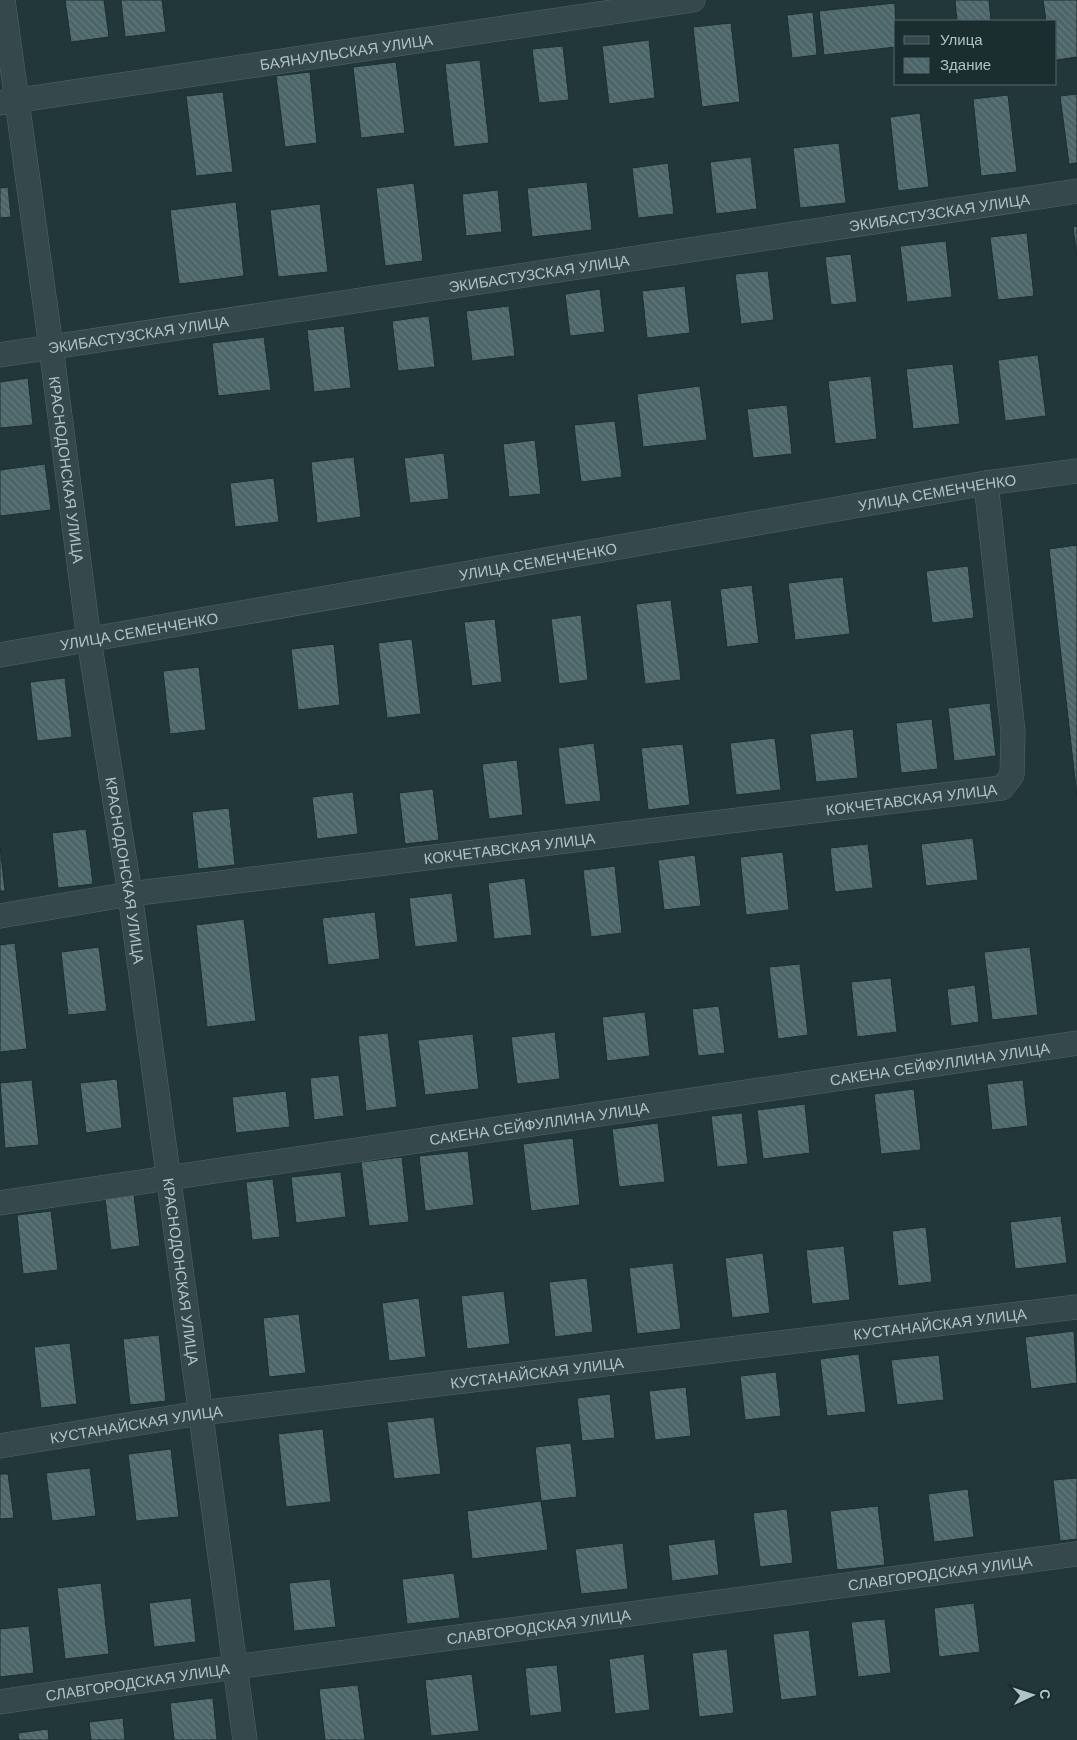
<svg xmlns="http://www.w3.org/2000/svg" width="1077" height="1740" viewBox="0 0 1077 1740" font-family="Helvetica,sans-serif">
  <defs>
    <pattern id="building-back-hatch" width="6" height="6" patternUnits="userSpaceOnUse" patternTransform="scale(1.25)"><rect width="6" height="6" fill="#4c6569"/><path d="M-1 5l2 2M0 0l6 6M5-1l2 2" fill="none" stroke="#63797d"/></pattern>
  </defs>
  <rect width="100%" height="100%" fill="#21373a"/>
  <!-- building -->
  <path fill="url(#building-back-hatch)" stroke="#1c2f31" d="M65 0H104L109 37 71 42Z
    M121 0H162L166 32 125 37Z
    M955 0H989L991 21H957Z
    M1043 0H1077V57L1056 60V21H1046Z
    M895 3 896 47 824 55 819 11Z
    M813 12 817 55 792 58 787 15Z
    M731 23 740 102 702 107 693 27Z
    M649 40 655 98 609 104 602 46Z
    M563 46 569 100 539 103 532 49Z
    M480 60 489 143 454 147 445 64Z
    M396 62 405 133 361 138 353 67Z
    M310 72 317 143 285 147 276 76Z
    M223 92 233 172 196 176 186 96Z
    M1077 94V163L1069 164 1060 96Z
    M1008 95 1017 172 981 176 973 99Z
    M920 113 929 187 898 191 890 117Z
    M839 143 846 203 800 208 793 148Z
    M751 157 757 209 716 214 710 162Z
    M668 163 674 214 638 218 632 168Z
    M587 182 592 230 532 237 527 188Z
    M414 183 423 261 385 266 376 188Z
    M8 187 11 217 0 218V188Z
    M498 190 502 232 466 236 462 194Z
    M236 202 244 276 179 284 170 210Z
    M320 204 328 272 278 277 270 210Z
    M1077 226V256L1073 227Z
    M1027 233 1034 296 998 300 990 237Z
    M946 241 952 297 907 302 900 246Z
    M851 254 857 302 831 305 825 257Z
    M768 271 774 320 741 324 735 274Z
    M685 286 690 333 647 338 642 291Z
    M600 289 605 332 570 336 565 294Z
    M509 306 515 356 472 361 466 311Z
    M429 316 435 367 398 371 392 321Z
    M344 326 351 388 314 392 307 330Z
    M264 337 271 390 218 396 212 343Z
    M1038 355 1046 416 1005 421 998 360Z
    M953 364 960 424 913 429 906 369Z
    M871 376 877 439 835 444 828 381Z
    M28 378 33 425 0 428V382Z
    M700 386 707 440 643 447 637 394Z
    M787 405 792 454 753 458 747 409Z
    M615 421 622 477 581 482 574 425Z
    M535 440 541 494 509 497 503 444Z
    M444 453 449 499 410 503 404 458Z
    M354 457 361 517 317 523 311 462Z
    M45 464 51 510 0 516V470Z
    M274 478 279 522 235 527 230 483Z
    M1077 545V797L1049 549Z
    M968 566 974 618 932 623 926 571Z
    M843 577 850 634 795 640 788 583Z
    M752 585 759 643 727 647 720 589Z
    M671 600 681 680 645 684 636 604Z
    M581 615 588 680 559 684 551 619Z
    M495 619 502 682 472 686 464 622Z
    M412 639 421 714 387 718 378 643Z
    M334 644 340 705 298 710 291 649Z
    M199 667 206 730 170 734 163 671Z
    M65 678 72 737 37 741 30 682Z
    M990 703 996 756 954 761 948 708Z
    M932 719 938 769 901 773 896 723Z
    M853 729 858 778 816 782 810 734Z
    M775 738 781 790 736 795 730 743Z
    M594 743 601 801 565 805 558 748Z
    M683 744 690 805 648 810 641 748Z
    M517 760 523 815 489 819 482 764Z
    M433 789 439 840 405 844 399 793Z
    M353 792 358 834 317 839 312 797Z
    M229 808 235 865 198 869 192 812Z
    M86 829 93 884 58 888 52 833Z
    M973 838 978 880 926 886 921 844Z
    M868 844 873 888 835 892 830 848Z
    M0 846 5 891H0Z
    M783 852 789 910 746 915 740 857Z
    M695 855 701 906 664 910 658 860Z
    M615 866 622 933 591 937 583 870Z
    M525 878 532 935 494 939 488 883Z
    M452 893 458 942 415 947 409 898Z
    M375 912 380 959 328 965 322 918Z
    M244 919 256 1021 207 1027 196 925Z
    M15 943 27 1049 0 1052V945Z
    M99 947 107 1011 68 1015 61 952Z
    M1030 947 1038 1015 992 1020 984 952Z
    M800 964 808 1035 778 1039 769 967Z
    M891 978 897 1032 857 1037 851 982Z
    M975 985 979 1022 951 1026 947 989Z
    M719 1006 725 1053 698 1056 692 1009Z
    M645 1012 650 1056 607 1061 602 1017Z
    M555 1032 560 1079 517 1084 511 1037Z
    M388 1033 397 1107 366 1111 358 1036Z
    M473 1034 479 1089 425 1095 418 1040Z
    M339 1075 344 1116 314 1120 310 1078Z
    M117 1079 122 1128 86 1133 80 1083Z
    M32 1080 39 1145 5 1148 0 1083Z
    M1023 1080 1028 1126 992 1130 987 1084Z
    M914 1089 921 1150 881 1154 874 1094Z
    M286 1091 290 1127 236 1133 232 1097Z
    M805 1104 810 1153 763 1159 757 1110Z
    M742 1113 748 1164 717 1167 711 1116Z
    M658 1123 665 1182 619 1187 612 1129Z
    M573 1138 580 1205 531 1211 523 1144Z
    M468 1151 474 1205 425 1211 419 1156Z
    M402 1157 409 1222 369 1226 361 1162Z
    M341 1172 346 1217 296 1223 291 1177Z
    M273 1179 280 1237 252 1240 246 1182Z
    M134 1195 140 1246 111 1250 105 1198Z
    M51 1211 58 1270 23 1274 17 1215Z
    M1061 1216 1067 1263 1015 1269 1010 1222Z
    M926 1227 932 1282 898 1286 892 1231Z
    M844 1246 850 1300 812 1304 806 1250Z
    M763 1253 770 1313 732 1318 725 1258Z
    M673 1263 681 1329 637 1334 629 1268Z
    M587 1278 593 1332 555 1337 549 1282Z
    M504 1291 510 1344 467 1349 461 1296Z
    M419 1298 426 1357 389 1361 382 1303Z
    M299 1314 306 1373 269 1377 263 1318Z
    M1074 1331 1077 1383 1031 1389 1025 1337Z
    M159 1335 166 1401 130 1405 123 1339Z
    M70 1343 77 1404 41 1408 34 1347Z
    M859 1354 866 1412 827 1416 820 1359Z
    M939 1355 944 1400 897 1405 891 1360Z
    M776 1372 781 1416 745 1420 740 1376Z
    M686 1387 691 1436 655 1440 649 1391Z
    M610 1394 615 1438 582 1441 577 1398Z
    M434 1417 441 1474 394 1479 387 1422Z
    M323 1429 331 1502 286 1507 278 1434Z
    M571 1443 577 1497 541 1501 535 1447Z
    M171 1449 179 1517 136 1521 128 1454Z
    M90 1468 96 1516 52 1521 46 1473Z
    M0 1474H8L14 1518 0 1519Z
    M1077 1478V1539L1060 1541 1053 1480Z
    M968 1489 974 1537 934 1542 928 1494Z
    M541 1501 548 1550 472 1559 467 1511Z
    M878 1506 885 1565 837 1570 830 1511Z
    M787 1509 793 1563 760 1567 753 1513Z
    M715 1539 719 1575 672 1581 668 1545Z
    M623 1543 628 1589 581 1594 575 1549Z
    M454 1573 460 1618 407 1624 402 1579Z
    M330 1579 336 1627 294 1631 289 1583Z
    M101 1583 109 1654 65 1659 57 1588Z
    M191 1598 196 1642 154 1647 149 1603Z
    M974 1603 980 1652 939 1657 934 1608Z
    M885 1619 891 1673 858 1677 851 1622Z
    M29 1626 34 1673 0 1677V1629Z
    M809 1630 817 1696 781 1700 773 1634Z
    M727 1649 734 1713 699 1717 692 1653Z
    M644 1654 650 1710 615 1714 609 1659Z
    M557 1665 562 1712 530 1716 525 1668Z
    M472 1674 479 1731 431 1736 425 1680Z
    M358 1685 365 1740H325L319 1689Z
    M213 1698 217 1740H174L170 1703Z
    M123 1718 125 1740H91L89 1722Z
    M48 1729 49 1740H19L18 1733Z"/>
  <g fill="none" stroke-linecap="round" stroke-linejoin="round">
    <defs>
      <g id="street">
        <path id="s1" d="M3 0 51 347 89 640 130 894 245 1740"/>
        <path id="s2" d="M0 103 693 0"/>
        <path id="s3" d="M0 355 1077 191"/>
        <path id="s4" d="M0 655 986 483 1077 471"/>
        <path id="s5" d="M0 916 130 894 1002 788 1012 775 1013 732 986 483"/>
        <path id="s6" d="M0 1203 1077 1043"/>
        <path id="s7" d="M0 1446 200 1413 1077 1307"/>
        <path id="s8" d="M0 1702 235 1667 1077 1554"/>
      </g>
    </defs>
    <!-- street casing -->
    <use href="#street" stroke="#536668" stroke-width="25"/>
    <!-- street -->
    <use href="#street" stroke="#35484b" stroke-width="24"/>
  </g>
  <g text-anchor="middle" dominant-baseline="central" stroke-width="4" stroke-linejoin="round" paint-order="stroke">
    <!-- street labels -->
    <g font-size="15" fill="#b0c3c7" stroke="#1a2d2f">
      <text stroke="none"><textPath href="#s2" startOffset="350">БАЯНАУЛЬСКАЯ УЛИЦА</textPath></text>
      <text stroke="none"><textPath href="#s3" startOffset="950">ЭКИБАСТУЗСКАЯ УЛИЦА</textPath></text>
      <text stroke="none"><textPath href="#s3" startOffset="545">ЭКИБАСТУЗСКАЯ УЛИЦА</textPath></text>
      <text stroke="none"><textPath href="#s3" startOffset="140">ЭКИБАСТУЗСКАЯ УЛИЦА</textPath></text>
      <text stroke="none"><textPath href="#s1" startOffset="474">КРАСНОДОНСКАЯ УЛИЦА</textPath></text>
      <text stroke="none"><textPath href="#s4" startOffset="951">УЛИЦА СЕМЕНЧЕНКО</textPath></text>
      <text stroke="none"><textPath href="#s4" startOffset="546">УЛИЦА СЕМЕНЧЕНКО</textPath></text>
      <text stroke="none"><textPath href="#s4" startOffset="141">УЛИЦА СЕМЕНЧЕНКО</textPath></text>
      <text stroke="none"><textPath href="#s5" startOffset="919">КОКЧЕТАВСКАЯ УЛИЦА</textPath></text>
      <text stroke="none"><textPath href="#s5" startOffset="514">КОКЧЕТАВСКАЯ УЛИЦА</textPath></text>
      <text stroke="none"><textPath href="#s1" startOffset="879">КРАСНОДОНСКАЯ УЛИЦА</textPath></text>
      <text stroke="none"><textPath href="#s6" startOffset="950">САКЕНА СЕЙФУЛЛИНА УЛИЦА</textPath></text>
      <text stroke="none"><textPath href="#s6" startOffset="545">САКЕНА СЕЙФУЛЛИНА УЛИЦА</textPath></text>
      <text stroke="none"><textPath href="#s1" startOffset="1284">КРАСНОДОНСКАЯ УЛИЦА</textPath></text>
      <text stroke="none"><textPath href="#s7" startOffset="948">КУСТАНАЙСКАЯ УЛИЦА</textPath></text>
      <text stroke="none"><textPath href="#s7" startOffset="542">КУСТАНАЙСКАЯ УЛИЦА</textPath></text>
      <text stroke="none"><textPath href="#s7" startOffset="138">КУСТАНАЙСКАЯ УЛИЦА</textPath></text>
      <text stroke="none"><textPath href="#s8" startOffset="949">СЛАВГОРОДСКАЯ УЛИЦА</textPath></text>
      <text stroke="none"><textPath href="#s8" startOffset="544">СЛАВГОРОДСКАЯ УЛИЦА</textPath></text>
      <text stroke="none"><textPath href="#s8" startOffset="139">СЛАВГОРОДСКАЯ УЛИЦА</textPath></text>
    </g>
  </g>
  <!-- legend -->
  <rect x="894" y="20" width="162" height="65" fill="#1a2d2f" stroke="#56696c"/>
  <rect x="904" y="36" width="25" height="8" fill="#35484b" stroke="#56696c"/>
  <text x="940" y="45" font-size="15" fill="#b0c3c7">Улица</text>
  <rect x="904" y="58" width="25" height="15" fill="url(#building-back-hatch)" stroke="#56696c"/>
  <text x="940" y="70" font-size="15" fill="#b0c3c7">Здание</text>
  <!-- north arrow -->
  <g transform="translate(1032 1695) rotate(86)" stroke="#1a2d2f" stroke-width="4" paint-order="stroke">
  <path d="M0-4L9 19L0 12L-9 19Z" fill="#b0c3c7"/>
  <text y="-8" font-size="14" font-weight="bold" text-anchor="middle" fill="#b0c3c7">С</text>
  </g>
</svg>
